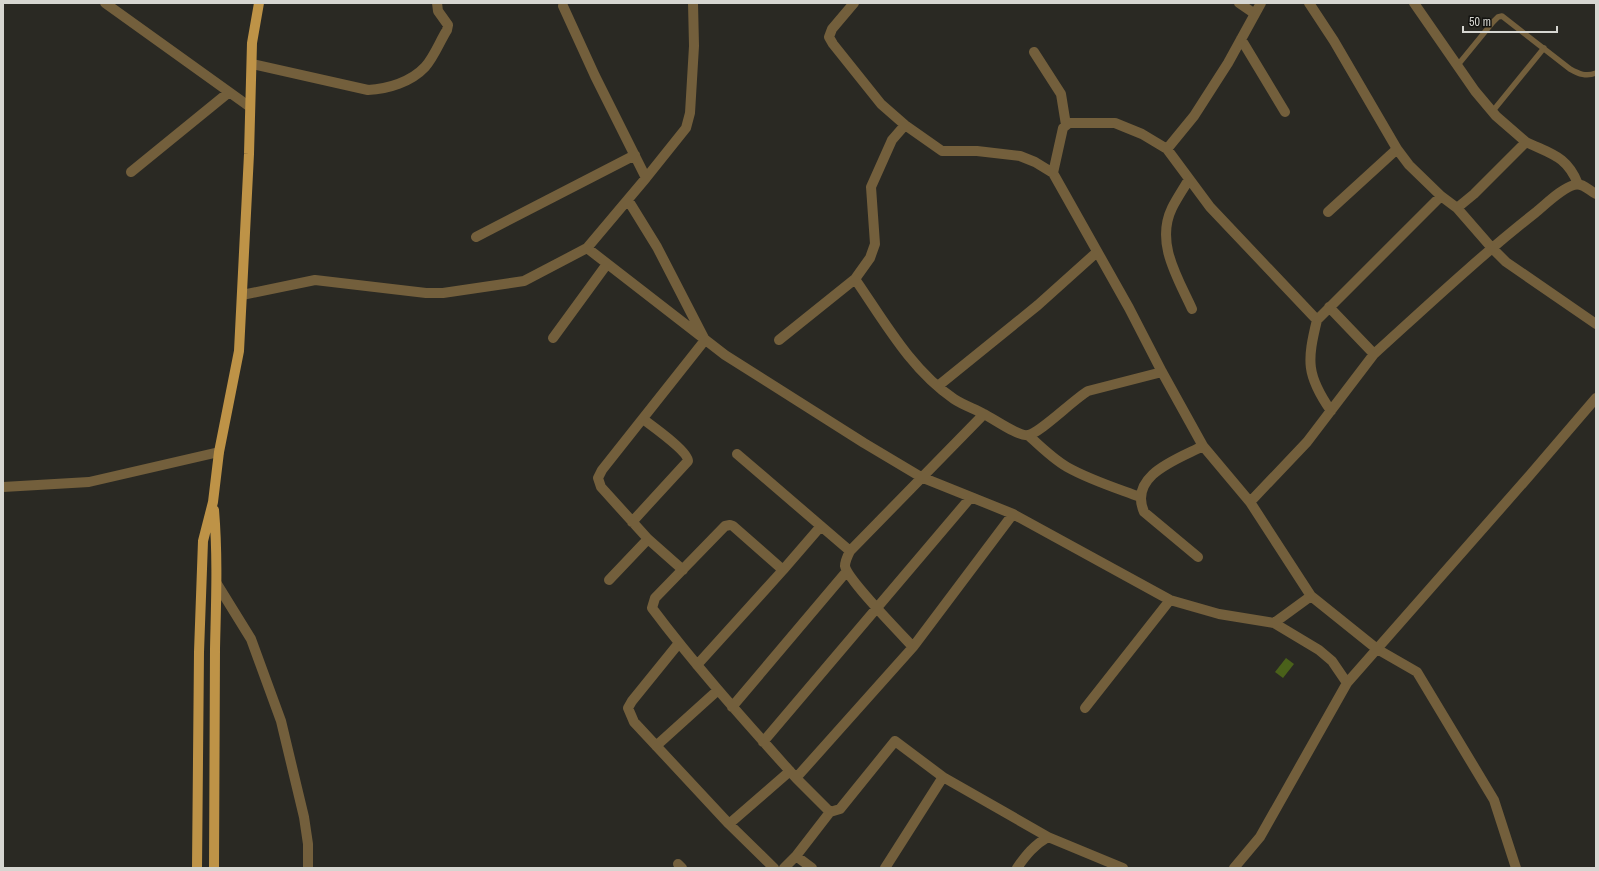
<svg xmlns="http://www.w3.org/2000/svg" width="1599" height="871" viewBox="0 0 1599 871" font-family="'Archivo Narrow',sans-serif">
  <rect width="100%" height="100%" fill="#2a2923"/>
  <!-- building -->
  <path fill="#4a611a" d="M1286 658 1294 664 1283 678 1275 672Z"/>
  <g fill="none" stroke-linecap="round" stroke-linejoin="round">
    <!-- service -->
    <path stroke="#735f3c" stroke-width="5.5" d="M1457 66 1493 22 1498 17 1502 16 1570 69C1579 74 1586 77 1596 73
      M1492 112 1544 48"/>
    <!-- minor -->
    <path stroke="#735f3c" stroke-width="10" d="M105 3 250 107
      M854 3 832 29 829 37 833 44 881 104 905 125 942 151H977L1020 156 1035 162 1053 173 1129 308 1162 372 1203 446 1250 502 1311 596 1377 649 1417 672 1494 800 1516 868
      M1239 3 1255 14
      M1309 3 1334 41 1397 149 1409 165 1441 196
      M1414 3 1475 91 1496 116 1526 142 1474 194 1457 208 1491 247 1506 262 1596 324
      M563 6 595 76 646 178
      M1241 39 1285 112
      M1034 52 1061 94 1066 125
      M252 64 368 90C388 89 411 82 425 67 434 57 440 41 447 30L448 25 438 11 437 3
      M905 125 892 140 871 187 875 244 870 258 855 279C884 321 911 370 954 399 963 405 975 409 984 414
      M1526 142C1551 154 1567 156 1578 184
      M1167 149 1210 207 1317 320 1441 196 1457 208
      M131 172 228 93
      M1053 173 1063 128 1069 123H1115L1142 134 1167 149 1194 116 1228 63 1261 3
      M1189 179C1184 188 1177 198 1172 208 1155 243 1178 278 1192 309
      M628 200 657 247 705 340 602 470 598 478 601 487 648 539 683 570
      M1328 212 1397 149
      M476 237 635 155
      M587 248 646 178 686 128 690 113 694 46 693 3
      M242 295 315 280 426 293H443L524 281 587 248 725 355 864 443 921 477 1013 514 1170 600 1219 614 1274 623 1311 596
      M1317 320C1307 361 1306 375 1331 411
      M553 338 607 264
      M779 340 855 279
      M1374 354C1427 306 1479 257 1535 213 1545 205 1562 188 1574 185 1583 182 1589 191 1596 194
      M938 386 1038 305 1097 252
      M1028 435C1041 447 1053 459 1067 467 1090 480 1116 488 1140 497
      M737 454 850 551
      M3 487 89 482 219 452
      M1250 502 1307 442 1374 354 1329 307
      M632 522 688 461C688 451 652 426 643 419
      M1198 557 1144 512C1128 475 1178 459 1203 446
      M783 570 733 526 730 525 725 526 655 598 652 608C697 668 746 722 796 778
      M609 580 648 539
      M217 584 251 639 281 721 304 817 308 844V868
      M1274 623 1319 650 1332 661 1347 683
      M679 643 632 701 628 708 634 722 729 824 774 868
      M913 647 1013 514
      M697 665 783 570 821 526
      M732 707 847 571
      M1085 708 1170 600
      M763 742 971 497
      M656 746 718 690
      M830 812 840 809 895 741 943 777
      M729 824 790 771
      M678 864 682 868
      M784 868 796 856
      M812 868 796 856 830 812 796 778 913 647C901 634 847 579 845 566 845 561 848 555 850 551L984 414C994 419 1019 437 1028 435 1039 434 1074 399 1088 391L1162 372
      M885 868 943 777 1048 837 1123 868
      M1017 868C1026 855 1034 845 1048 837
      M1234 868 1260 837 1347 683 1530 475 1596 398"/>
    <!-- primary -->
    <path stroke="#be9347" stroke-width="10" d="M214 510C218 558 216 602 215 649 215 722 214 795 214 868
      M197 868 199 652 203 541 213 502 219 452 239 351 249 154 252 43 259 3"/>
  </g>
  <!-- border -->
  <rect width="1599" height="871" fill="none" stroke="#d6d6d1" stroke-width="8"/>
  <!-- scale -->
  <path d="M1463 26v6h94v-6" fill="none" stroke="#d6d6d1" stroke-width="2"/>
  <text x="1469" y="26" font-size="12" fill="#d6d6d1" stroke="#12120f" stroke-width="3" paint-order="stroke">50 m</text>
</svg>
